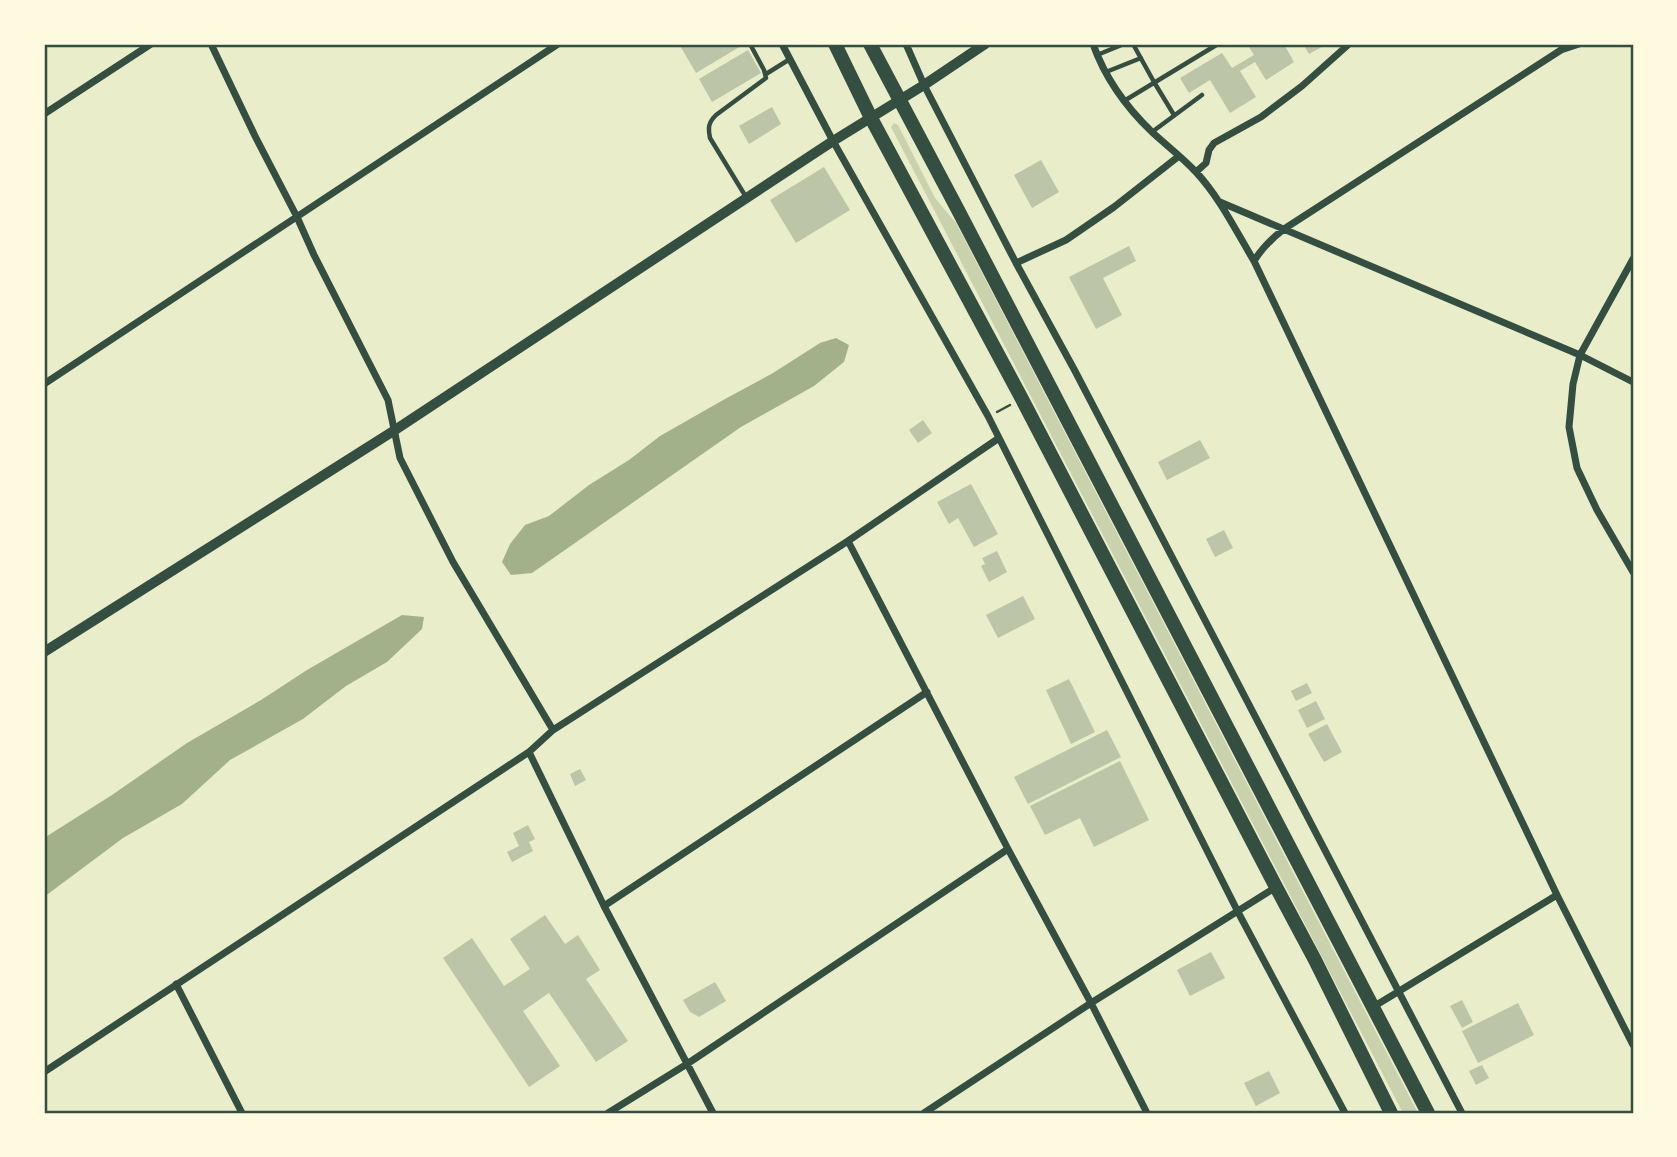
<svg xmlns="http://www.w3.org/2000/svg" width="1677" height="1157" viewBox="0 0 1677 1157" font-family="Figtree,sans-serif">
  <rect width="100%" height="100%" fill="#e9edc9"/>
  <!-- green -->
  <path fill="#cad2ad" d="M894 123 898 125 935 198 956 223 1418 1113H1403L891 127Z"/>
  <!-- water -->
  <path fill="#a3b18a" d="M836 338 849 345 844 362 814 386 741 427 532 573 511 575 502 562 510 544 525 525 549 516 589 485 629 460 660 436 725 399 773 373 820 343Z
    M402 615 424 617 422 629 387 662 346 686 303 719 230 760 182 804 123 838 44 897V838L112 795 187 743 261 700 307 670Z"/>
  <!-- building -->
  <path fill="#bcc5a7" d="M679 44H740L741 46 696 73Z
    M1247 44H1289L1285 46 1294 62 1266 80 1255 62 1240 71 1256 97 1230 113 1210 80 1189 93 1180 78 1222 53 1232 68 1254 55Z
    M1303 44H1327L1309 54Z
    M748 50 761 73 712 102 699 79Z
    M772 107 781 124 749 144 739 126Z
    M1041 160 1059 192 1032 208 1014 175Z
    M824 167 850 210 796 243 770 200Z
    M1129 246 1136 261 1103 278 1122 315 1096 329 1069 277Z
    M923 420 932 433 918 443 909 430Z
    M1200 440 1210 458 1167 480 1158 462Z
    M971 484 998 534 974 547 958 518 949 524 937 502Z
    M1224 530 1233 548 1215 557 1206 539Z
    M997 551 1007 572 989 582 981 566 985 564 982 558Z
    M1023 596 1035 619 998 638 986 615Z
    M1069 679 1095 732 1071 744 1046 690Z
    M1307 683 1312 693 1296 701 1291 691Z
    M1316 701 1325 719 1307 728 1298 710Z
    M1327 724 1342 752 1324 762 1308 734Z
    M1107 730 1121 757 1028 804 1014 777Z
    M1120 761 1149 820 1094 847 1080 818 1045 835 1030 806Z
    M580 769 586 780 575 786 570 774Z
    M528 825 535 839 529 842 533 851 512 862 507 852 519 846 513 833Z
    M545 915 565 944 578 935 600 970 586 979 628 1041 596 1062 549 993 523 1011 560 1066 529 1087 443 958 472 938 504 986 530 969 510 939Z
    M1211 952 1225 978 1190 996 1177 970Z
    M715 982 726 1001 699 1017 690 1012 683 1000Z
    M1462 1000 1473 1022 1462 1028 1450 1006Z
    M1518 1003 1534 1035 1478 1063 1462 1031Z
    M1482 1065 1489 1078 1476 1085 1469 1071Z
    M1269 1071 1280 1093 1256 1106 1244 1083Z"/>
  <g fill="none" stroke-linecap="round" stroke-linejoin="round">
    <!-- path -->
    <path stroke="#344e41" stroke-width="2.5" d="M997 412 1010 405"/>
    <!-- service -->
    <path stroke="#344e41" stroke-width="4.5" d="M1133 44 1154 82 1174 115
      M1097 55 1124 44
      M1106 72 1141 58
      M766 74 790 59
      M1124 101 1218 44
      M1152 132 1202 95
      M746 197 710 138C708 128 708 123 716 115L766 78 764 70 750 44"/>
    <!-- minor -->
    <path stroke="#344e41" stroke-width="7" d="M211 44 255 136 297 217 314 255 388 400 400 458 453 562 553 730
      M782 44 833 141 988 416 1238 912 1345 1113
      M906 44 924 85 1016 263 1075 371 1462 1113
      M1093 44C1105 78 1126 107 1152 132 1166 145 1182 157 1196 172 1220 198 1236 231 1254 261L1557 895 1633 1045
      M44 114 151 44
      M1196 172 1206 163 1209 150 1214 143 1261 117 1302 86 1349 44
      M1220 202 1580 355 1633 382
      M1633 259 1580 355 1573 384 1569 427 1577 468 1597 510 1633 572
      M1254 261C1262 248 1271 239 1284 229L1561 50 1579 44
      M1016 263 1066 240 1114 207 1179 156
      M44 384 558 44
      M848 541 1008 849 1091 1003 1147 1113
      M529 752 604 906 713 1113
      M604 906 927 692
      M176 984 242 1113
      M1373 1007 1557 895
      M44 1072 529 752 553 730 848 541 999 438
      M608 1113 687 1064 1008 849
      M924 1113 1091 1003 1276 887"/>
    <!-- tertiary -->
    <path stroke="#344e41" stroke-width="10" d="M44 652 395 430 833 141 924 85 985 44"/>
    <!-- primary -->
    <path stroke="#344e41" stroke-width="14" d="M835 44 871 118 1022 399 1276 887 1315 960 1391 1113
      M870 44 958 210 1428 1113"/>
  </g>
  <!-- border -->
  <rect width="1677" height="1157" fill="none" stroke="#fefae0" stroke-width="91"/>
  <rect x="46" y="46" width="1586" height="1066" fill="none" stroke="#344e41" stroke-width="2.5"/>
</svg>
